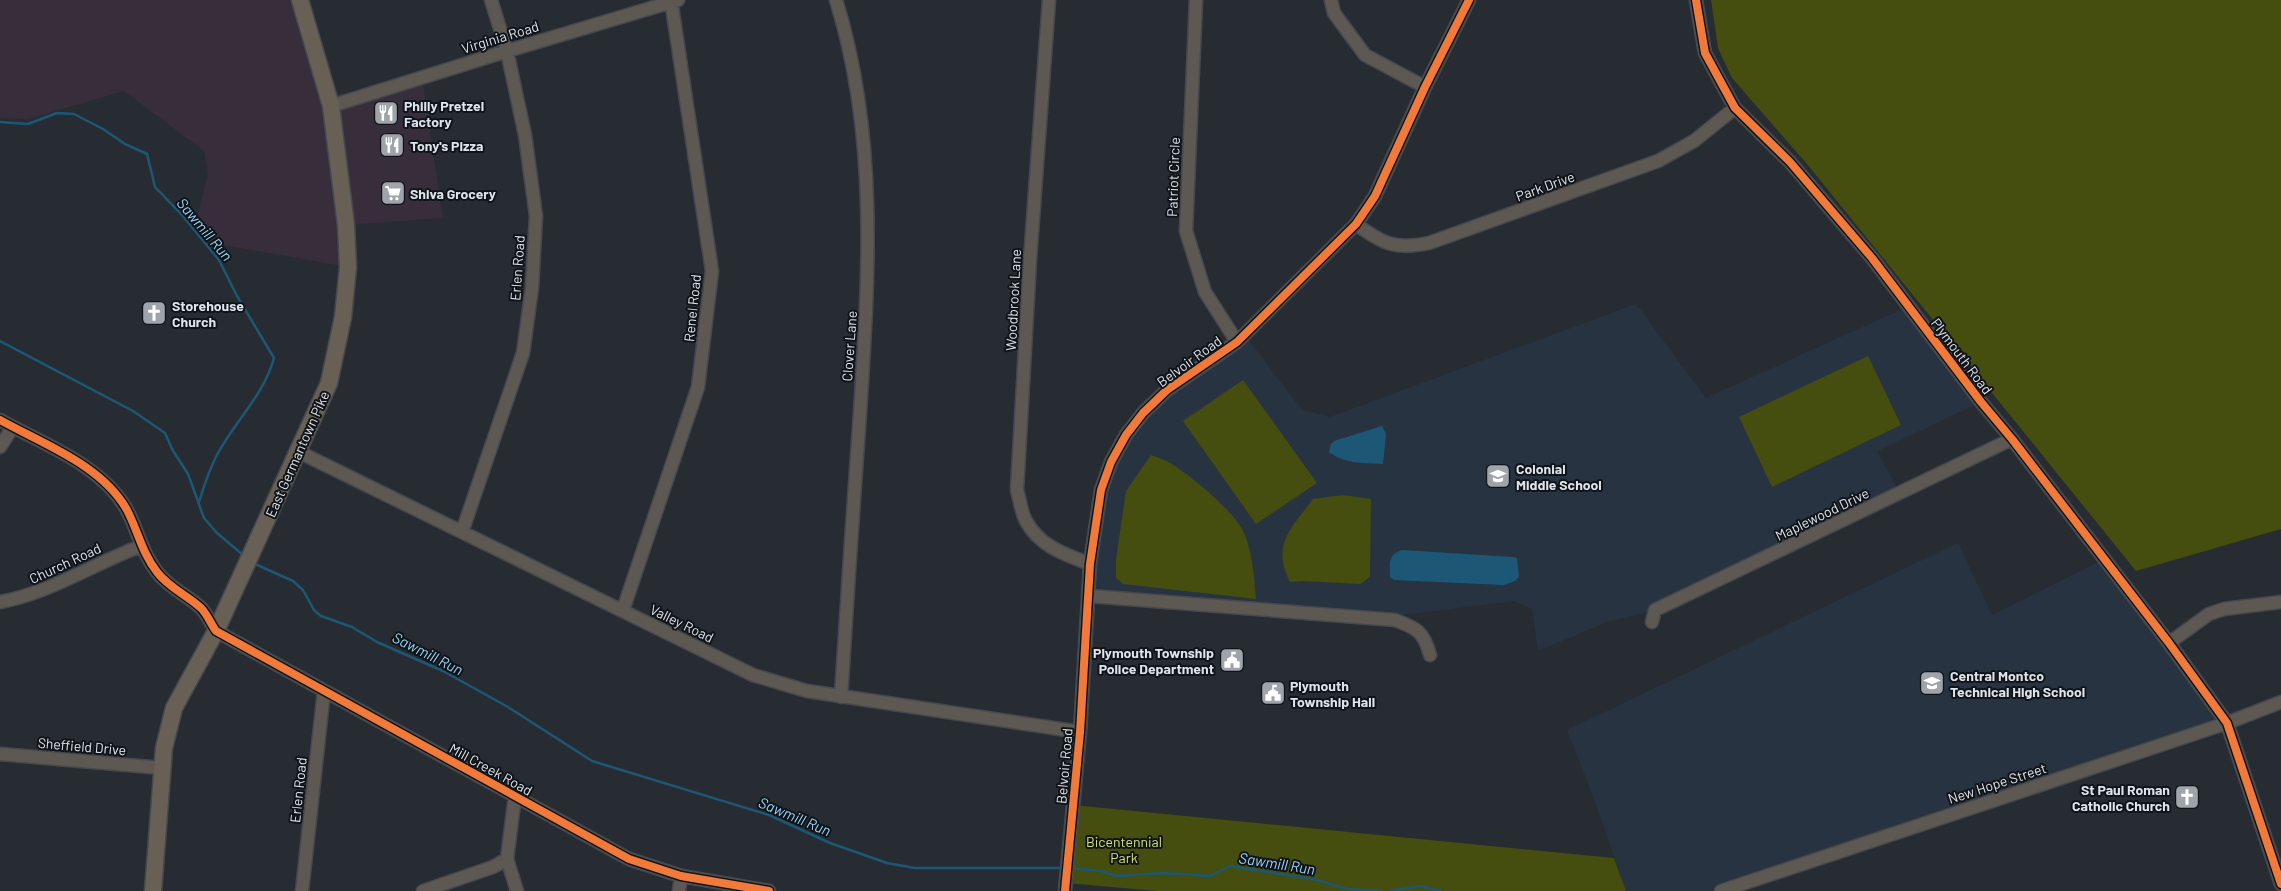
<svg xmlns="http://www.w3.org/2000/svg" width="2281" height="891" viewBox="0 0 2281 891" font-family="Barlow,sans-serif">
  <rect width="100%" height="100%" fill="#272c32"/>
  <!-- commercial -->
  <path fill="#372d3b" d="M0 0H300L331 106 422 77 443 218 346 225 348 267 212 243 197 219 208 174 204 151 124 91 28 119 0 118Z"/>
  <!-- built -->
  <path fill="#273341" d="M1636 304 1706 398 1909 306 1981 402 1877 451 1900 493 1655 610 1607 622 1538 651 1532 609 1514 601 1377 618 1090 596 1101 490 1143 413 1245 335 1302 410 1330 417Z
    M1958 543 1992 615 2105 559 2227 723 1721 891H1626L1593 796 1567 730Z"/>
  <!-- green -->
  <path fill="#454d0f" d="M1711 0H2281V529L2136 571 1807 164 1732 78 1718 48Z
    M1868 356 1901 425 1772 487 1739 417Z
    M1243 380 1317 483 1256 524 1183 421Z
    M1151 455C1158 458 1166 460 1172 464 1192 477 1237 513 1245 535 1253 556 1254 578 1256 599L1123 584 1116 578V560L1126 491Z
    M1343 495 1371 499 1370 577 1360 584 1302 581 1290 582C1271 544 1291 529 1313 499Z
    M1073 805 1614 858 1626 891H1157L1066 883Z"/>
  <!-- water -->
  <path fill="#1c5876" d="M1382 426 1386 434 1383 464C1363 463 1345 464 1329 452L1331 444 1334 441Z
    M1402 550 1513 557 1517 558 1519 577 1515 581 1504 585 1394 580 1390 577C1390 564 1387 555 1402 550Z"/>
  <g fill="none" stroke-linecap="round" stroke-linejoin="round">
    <!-- stream -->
    <path stroke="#1c5876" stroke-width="2.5" d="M0 122 28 124 57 113 74 114 103 129 125 144 147 154 155 187 182 215 219 260 237 296 274 358C264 395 235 421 217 455 209 470 204 486 199 502
      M0 341 133 411 165 433 172 449 188 474 204 518 217 533 243 555
      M255 564 293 581 303 590 314 610 321 616 352 627 377 642 443 671 508 707 592 761 769 815 830 843 887 863 915 868H1063
      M1071 868 1101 871 1116 876 1164 873 1210 876 1230 866 1317 880 1347 889 1381 891
      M1390 891 1421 886 1440 891"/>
    <defs>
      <path id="minor" d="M836 0C878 135 869 274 860 413 853 508 847 602 841 697
        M1049 0 1030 260 1017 490C1020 500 1021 512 1026 521 1039 546 1066 555 1090 564
        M1196 0 1186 231 1205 292 1237 342
        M1331 0 1334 13 1365 55 1425 87
        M1696 0 1705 53 1735 108 1790 162 1872 258 1981 402 2012 439 2169 643 2227 723 2281 884
        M331 106 507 51 678 0
        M1356 224C1383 244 1395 250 1429 243L1658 161 1694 141 1735 108
        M0 420C43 444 102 465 127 510 138 531 142 553 157 572 169 588 187 595 201 608 207 614 211 624 216 631L629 859 681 876 769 891
        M0 447 13 427
        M299 452 753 675 807 691 1080 732
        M462 532 523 353 532 288 536 216 525 135 507 51 491 0
        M1090 596 1395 620C1417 628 1424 632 1430 655
        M0 602C50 593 93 564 141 546
        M623 610 698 387 712 271 671 0
        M1652 622 1655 610 2012 439
        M2169 643 2209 614 2224 609 2281 602
        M0 754 162 768
        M515 796 507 859 517 891
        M302 891 324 691
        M423 891 493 867 507 859
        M679 891 681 876
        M1065 891 1080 732 1090 564 1101 490 1111 462 1126 435 1143 413 1167 390 1237 342 1356 224 1375 196 1425 87 1469 0
        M1721 891 2227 723 2281 702"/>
      <path id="major" d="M153 891 164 748 174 708 216 631 329 383 343 317 348 267 346 225 331 106 300 0"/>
    </defs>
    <!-- minor casing -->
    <use href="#minor" stroke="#45494f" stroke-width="15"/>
    <!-- major casing -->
    <use href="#major" stroke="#45494f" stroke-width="19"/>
    <!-- minor -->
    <use href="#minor" stroke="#5e5853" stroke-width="12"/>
    <!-- major -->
    <use href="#major" stroke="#686055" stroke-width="16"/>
    <defs>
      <path id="cycleway" d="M1696 0 1705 53 1735 108 1790 162 1872 258 1981 402 2012 439 2169 643 2227 723 2281 884
        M0 420C43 444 102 465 127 510 138 531 142 553 157 572 169 588 187 595 201 608 207 614 211 624 216 631L629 859 681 876 769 891
        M1065 891 1080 732 1090 564 1101 490 1111 462 1126 435 1143 413 1167 390 1237 342 1356 224 1375 196 1425 87 1469 0"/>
    </defs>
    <!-- cycleway casing -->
    <use href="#cycleway" stroke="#101418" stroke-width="11"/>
    <!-- cycleway -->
    <use href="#cycleway" stroke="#f17a3a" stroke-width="8"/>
  </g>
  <!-- icons -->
  <defs>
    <symbol id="restaurant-square" viewBox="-11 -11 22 22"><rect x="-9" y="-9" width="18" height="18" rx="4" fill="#9ea4aa" stroke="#101418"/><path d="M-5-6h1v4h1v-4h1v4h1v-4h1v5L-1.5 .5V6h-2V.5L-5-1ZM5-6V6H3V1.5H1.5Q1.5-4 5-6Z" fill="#fff"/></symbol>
    <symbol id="supermarket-square" viewBox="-11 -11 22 22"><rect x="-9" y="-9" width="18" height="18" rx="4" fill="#9ea4aa" stroke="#101418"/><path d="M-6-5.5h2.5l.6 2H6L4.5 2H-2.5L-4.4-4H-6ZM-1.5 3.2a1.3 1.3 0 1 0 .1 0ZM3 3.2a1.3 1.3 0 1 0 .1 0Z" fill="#fff"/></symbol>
    <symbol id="church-square" viewBox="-11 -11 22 22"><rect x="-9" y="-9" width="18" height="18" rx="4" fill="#9ea4aa" stroke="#101418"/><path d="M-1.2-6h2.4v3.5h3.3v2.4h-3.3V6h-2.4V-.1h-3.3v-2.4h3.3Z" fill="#fff"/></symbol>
    <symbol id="school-square" viewBox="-11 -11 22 22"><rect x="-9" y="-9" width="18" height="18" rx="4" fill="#9ea4aa" stroke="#101418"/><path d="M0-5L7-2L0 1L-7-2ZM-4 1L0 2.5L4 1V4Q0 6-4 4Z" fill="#fff"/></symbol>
    <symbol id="civic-square" viewBox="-11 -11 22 22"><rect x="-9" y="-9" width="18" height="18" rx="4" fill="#9ea4aa" stroke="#101418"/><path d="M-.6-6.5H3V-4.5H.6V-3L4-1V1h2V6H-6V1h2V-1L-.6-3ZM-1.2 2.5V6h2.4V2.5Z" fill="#fff"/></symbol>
  </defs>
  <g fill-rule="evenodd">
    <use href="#restaurant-square" x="372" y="99" width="28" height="28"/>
    <use href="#restaurant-square" x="378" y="131" width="28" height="28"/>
    <use href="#supermarket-square" x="379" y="179" width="28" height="28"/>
    <use href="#church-square" x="140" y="299" width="28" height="28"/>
    <use href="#school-square" x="1484" y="462" width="28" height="28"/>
    <use href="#civic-square" x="1218" y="646" width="28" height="28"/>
    <use href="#school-square" x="1918" y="669" width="28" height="28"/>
    <use href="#civic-square" x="1259" y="679" width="28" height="28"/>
    <use href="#church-square" x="2173" y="783" width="28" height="28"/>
  </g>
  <g text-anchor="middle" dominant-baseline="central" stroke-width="4" stroke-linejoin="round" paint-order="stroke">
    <!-- street labels -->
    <g font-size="14" fill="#dee4eb" stroke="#101418">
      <text transform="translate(500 37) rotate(-17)">Virginia Road</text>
      <text transform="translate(1173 177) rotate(-88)">Patriot Circle</text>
      <text transform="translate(1545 186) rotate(-20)">Park Drive</text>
      <text transform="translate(517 268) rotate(-86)">Erlen Road</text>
      <text transform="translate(1013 300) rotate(-87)">Woodbrook Lane</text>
      <text transform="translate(692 308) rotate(-84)">Renel Road</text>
      <text transform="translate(849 346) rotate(-86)">Clover Lane</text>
      <text transform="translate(1962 356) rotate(53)">Plymouth Road</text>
      <text transform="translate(1189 361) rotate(-36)">Belvoir Road</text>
      <text transform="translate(297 454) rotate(-66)">East Germantown Pike</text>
      <text transform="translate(1822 514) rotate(-26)">Maplewood Drive</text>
      <text transform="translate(65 563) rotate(-25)">Church Road</text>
      <text transform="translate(682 623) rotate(26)">Valley Road</text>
      <text transform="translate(82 746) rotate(5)">Sheffield Drive</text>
      <text transform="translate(1064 766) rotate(-85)">Belvoir Road</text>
      <text transform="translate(491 769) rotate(29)">Mill Creek Road</text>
      <text transform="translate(1997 783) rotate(-18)">New Hope Street</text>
      <text transform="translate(298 790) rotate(-84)">Erlen Road</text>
    </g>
    <!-- poi labels -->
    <g font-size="14" font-weight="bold" fill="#dee4eb" stroke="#101418" text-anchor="start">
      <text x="404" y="105">Philly Pretzel<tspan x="404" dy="16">Factory</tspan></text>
      <text x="410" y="145">Tony's Pizza</text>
      <text x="410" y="193">Shiva Grocery</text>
      <text x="172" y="305">Storehouse<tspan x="172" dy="16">Church</tspan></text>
      <text x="1516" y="468">Colonial<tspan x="1516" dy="16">Middle School</tspan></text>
      <text x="1214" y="652" text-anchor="end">Plymouth Township<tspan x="1214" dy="16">Police Department</tspan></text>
      <text x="1950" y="675">Central Montco<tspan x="1950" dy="16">Technical High School</tspan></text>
      <text x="1290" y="685">Plymouth<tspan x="1290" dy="16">Township Hall</tspan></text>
      <text x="2170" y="789" text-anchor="end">St Paul Roman<tspan x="2170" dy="16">Catholic Church</tspan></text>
    </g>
    <!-- park labels -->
    <g font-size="14" fill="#d2e175" stroke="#101418">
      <text x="1124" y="841">Bicentennial<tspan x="1124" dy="16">Park</tspan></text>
    </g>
    <!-- water labels -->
    <g font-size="15" font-style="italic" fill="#97d4f9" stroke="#101418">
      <text transform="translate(205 229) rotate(50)">Sawmill Run</text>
      <text transform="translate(428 653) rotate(27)">Sawmill Run</text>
      <text transform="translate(795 816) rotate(23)">Sawmill Run</text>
      <text transform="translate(1277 863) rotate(9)">Sawmill Run</text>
    </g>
  </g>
</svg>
